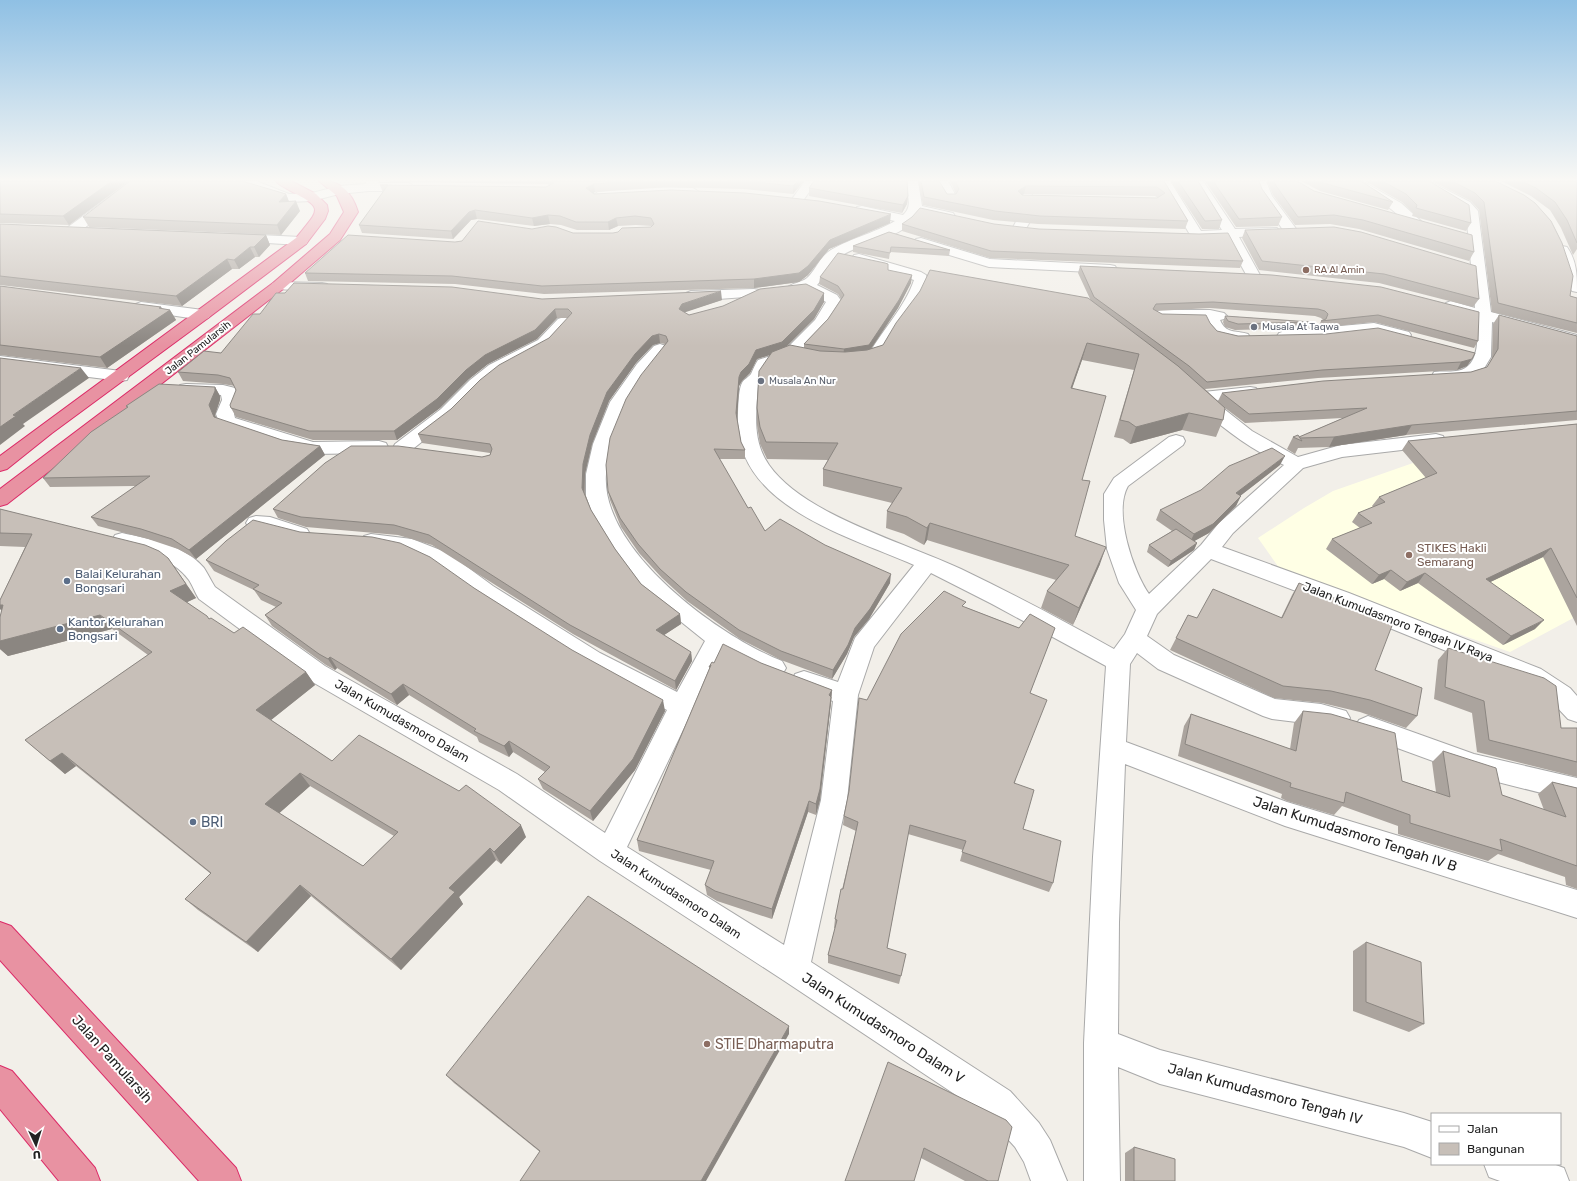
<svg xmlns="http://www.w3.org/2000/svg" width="1577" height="1181" viewBox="0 0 1577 1181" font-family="Rubik,sans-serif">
  <rect width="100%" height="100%" fill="#f2efe9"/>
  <!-- education -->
  <path fill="#ffffe5" d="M1445 461 1573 570 1577 616 1510 652 1282 572 1258 538 1304 508 1333 491 1413 463Z"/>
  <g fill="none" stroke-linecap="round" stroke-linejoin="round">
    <defs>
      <path id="minor" d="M131 181H144L78 233H68L66 230 68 227Z
        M240 181H256L289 194 312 193 339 186 365 184 367 181H379L378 183H409L415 187 409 191H369L339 194 312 201 287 202 242 184Z
        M805 181H817L802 202H794L792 199Z
        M906 181H918L922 206 953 213 955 216 953 219 948 220 919 213C903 241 862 240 838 258 829 265 825 277 817 285L837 295 842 302 827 326 795 358 771 367 765 378 758 386C756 413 752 441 769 465 804 515 906 543 961 569 1013 594 1064 621 1114 649L1125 634 1136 610 1119 583 1107 549 1104 520V494L1114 478 1169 437 1176 435 1183 437 1185 441 1183 445 1128 486C1113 512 1133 571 1149 594L1201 545 1219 523 1284 465C1250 449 1220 427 1194 401L1191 397 1194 393 1250 387 1256 388 1259 392 1256 396 1214 401 1252 431 1298 457 1341 445 1436 434 1443 436 1445 440 1443 444 1436 446 1342 457 1303 468 1233 533 1222 547 1349 593 1541 669 1570 688 1577 696V722L1568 719 1552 702 1525 683 1333 605 1211 559 1157 614 1147 636 1174 655 1275 699 1321 704 1346 711 1350 718 1346 725 1337 728 1321 725 1272 719 1263 716 1158 669 1137 653 1130 664 1126 742 1287 802 1577 890V918L1285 826 1125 764 1119 922 1118 1034 1160 1050 1404 1113 1432 1122V1158L1404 1147 1160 1084 1118 1067 1120 1181H1084V1043L1093 857 1106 666 992 604 931 573 874 647 858 695 847 800 811 962 1010 1091 1039 1123 1050 1140 1067 1181H1031L1024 1162 1015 1147 986 1115 783 980 600 861 499 790 309 680 199 599C195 593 193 586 189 580 172 556 140 552 115 545L112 540 115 535 122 533C150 539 185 545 204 568 208 574 211 581 215 587L325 666 517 774 605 833 667 710 584 667 477 598 432 563 409 553 364 546 361 541 364 536 371 534 412 539 448 553 493 586 600 653 677 692 705 641 644 592 618 557 594 518 586 497V474L593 444 610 402 637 364 654 346 660 344 666 346 668 349C662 357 655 364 648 372 626 401 608 437 606 474 600 550 720 637 782 661L786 668 782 675C763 681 739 663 722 653L693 709 627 847 784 945 821 800 833 701 795 688 792 681 795 674 804 671 838 682 855 638 914 565C851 537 738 507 738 422 738 413 738 390 742 383 744 379 749 377 751 374 753 369 755 365 758 360L783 352 815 320 826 302 805 290 793 293 788 292 786 289C790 283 801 283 807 278 815 271 819 259 828 252 845 240 875 233 895 221L857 213 856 210 857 207 862 206 903 215C914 206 906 193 906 181Z
        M936 181H948L957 198 955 201H947Z
        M1025 181H1037L1030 199 1032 218 1024 232H1014L1012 229 1018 218V199Z
        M1158 181H1170L1201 231 1222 230 1191 181H1203L1235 229 1277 228 1279 231 1277 234 1272 235 1239 237 1260 275 1258 278H1248L1226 238H1192Z
        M1254 181H1266L1272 196 1297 230 1295 233H1285L1260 196Z
        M1348 181H1362L1401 203 1422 222 1420 225H1410L1391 209Z
        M1414 181H1429L1470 202 1478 211 1491 312 1577 335V345L1492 322 1491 357 1480 375 1458 381 1434 380 1432 376 1434 372C1442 371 1449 372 1456 371 1481 368 1478 336 1476 317L1446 309 1443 306 1446 303 1451 301 1475 308 1466 212Z
        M647 187 693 188 699 192 693 196 647 195 598 200 592 196 598 192Z
        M239 234 301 237 306 238 308 241 306 244 301 245 234 241 232 238 234 235Z
        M921 238 990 259 1110 265 1115 266 1117 269 1115 272 1110 273 989 267 916 245 914 242 916 239Z
        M1562 246 1567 247C1577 261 1577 276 1577 292L1572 291 1570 288 1555 250 1557 247Z
        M859 254 921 272 926 275 928 281 917 306 893 339 881 360 859 366 853 365 851 361 853 357 869 354C883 329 905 307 914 280L854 261 852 258 854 255Z
        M278 282 322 283 327 284 329 287 327 290 322 291 273 289 271 286 273 283Z
        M754 289 759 290 761 293 759 296 691 301 686 299 683 296 686 293 691 291Z
        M141 302 203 310 208 312 211 315 208 318 203 320 136 310 133 307 136 304Z
        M1160 310H1210L1224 313 1227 316 1224 319 1220 320C1226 334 1235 330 1248 334L1250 337 1248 340C1228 345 1213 339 1204 320L1155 318 1152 315 1155 312Z
        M564 317 570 319 572 322 550 346 501 373 482 388 453 417 409 452 402 454 395 452 393 448 395 444 441 409 470 380 489 365 538 340 558 319Z
        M1374 323 1409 332 1411 335 1409 338 1403 340 1374 333 1285 341 1279 339 1277 336 1279 333 1285 331Z
        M0 356 121 371 127 372 129 376 127 380 121 381 0 366Z
        M186 384 223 385 235 388 240 400 234 414 235 418 313 442 379 441 386 443 388 447 386 451 379 453 313 454 278 445 220 425 216 414 222 400 221 395 180 393 177 389 180 385Z
        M256 516 270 517 307 529 310 534 307 539 300 541 268 531 249 528 246 523 249 518Z
        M1368 716 1474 754 1577 778V802L1474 776 1359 734 1355 727 1359 720Z
        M1484 1164H1553L1564 1168 1569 1181H1500L1489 1177Z"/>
      <path id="highway" d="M276 181H291L316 194 327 205 328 211 325 219 306 244 208 318 52 433 7 469 0 471V456L296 238C320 208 325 209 289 190 284 187 279 185 276 181Z
        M319 181C339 179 352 192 358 212L340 240 283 289 7 504 0 506V489L273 283 330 234 344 212 337 196Z
        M0 922 11 926 236 1168 241 1181H199L0 960Z
        M0 1066 12 1071 95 1168 100 1181H59L0 1109Z"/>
    </defs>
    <!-- minor casing -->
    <use href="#minor" stroke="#a9a9a9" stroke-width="2"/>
    <!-- highway casing -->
    <use href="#highway" stroke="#dc2a67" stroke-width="2"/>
    <!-- minor -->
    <use href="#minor" fill="#fff" fill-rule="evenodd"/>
    <!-- highway -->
    <use href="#highway" fill="#e892a2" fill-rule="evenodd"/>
  </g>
  <!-- wall -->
  <path fill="#aba49e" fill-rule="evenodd" d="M0 181H129L69 225 0 223Z
    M389 181H804L793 194 744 189 670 187 595 192 592 193 594 194 890 223 829 249 808 275 799 282 754 288 544 294 455 284 308 281 305 273 455 242 532 229 573 233H613L651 227 652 226 636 225 618 226 609 230H577L561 225 550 224 534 226 477 219 471 220 453 239 362 233 359 225 383 193 380 185 546 187 549 186 548 184 390 182Z
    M918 181H939L947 194H956L950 181H1164L1188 221 1185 229 1038 224 993 220 923 205ZM1024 194 1155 196 1158 198 1021 195Z
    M1171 181H1198L1222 220 1219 229H1202Z
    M1205 181H1259L1262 189 1282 217 1278 226 1236 227Z
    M1267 181H1297L1314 191 1474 252 1469 261 1359 229 1330 224 1295 225 1273 195Z
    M1301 181H1361L1393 202 1388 210 1320 191Z
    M1365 181H1429L1471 223 1466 231 1412 216 1413 213 1402 202Z
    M1432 181H1495L1570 296 1577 298V333L1492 312 1479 210 1471 201Z
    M1501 181H1577V249L1573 255 1561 228 1550 210 1531 196Z
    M245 182 286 194 289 202 300 211 281 235 89 227 83 217Z
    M809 188 908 196 907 204 902 213 809 196Z
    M0 224 266 235 270 245 259 257H255L239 269H232L182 306 0 285Z
    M902 224H994L1243 261 1240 268 990 258 902 231Z
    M1245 230 1479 299 1473 307 1379 283 1259 270 1242 238Z
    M889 232 950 250 949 256 890 252 889 259 853 252V246Z
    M1080 266 1272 275 1478 341 1474 348 1374 322 1318 328 1321 321 1323 320 1321 318 1315 316 1210 308 1156 311 1162 314 1210 323 1217 331 1238 336 1475 353 1467 366 1457 370 1318 378 1205 389 1218 401 1222 393 1471 372 1487 367 1492 358 1493 324 1499 315 1577 336V420L1406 435 1329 447 1298 448 1295 454 1287 449 1293 437H1299L1343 418 1245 423 1225 408 1223 420 1216 437 1182 430 1130 444 1123 439 1114 437 1134 370 1082 360 1072 389 1082 480 1075 536 1100 564 1073 625 1041 608 1047 591 1056 580 927 540 924 545 904 534 886 528 887 511 892 503 823 486V469L828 460 767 459 760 444 757 425V408L770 355 757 359 750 373 742 381 739 386 737 418 741 442 745 450V459H719L748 508 765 531 890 583 869 619 854 637 847 654 832 679 781 660 740 639 687 601 662 578 639 553 621 527 610 500 608 491 665 344 660 343 653 345 636 363 609 401 592 444 585 474V493L591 510 615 549 641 584 680 614 681 624 664 635 691 652 692 661 676 690 573 634 432 545 398 535 306 527 278 518 273 509 490 455V453L422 443 418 434 549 338 568 318H557L537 339 488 364 469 379 440 408 397 440H313L236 417 231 408 236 390 235 386 223 384 183 381 178 372 221 353 260 314 542 299 722 300 684 312 689 315 824 293V302L814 319 787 346 804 348V344L828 319 841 299 838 294 819 284 820 277 888 271 911 283 898 308 871 349 1091 301 1078 273Z
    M0 286 161 307 162 309 170 310 176 320 107 368 0 355Z
    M1225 316 1311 322 1308 328 1235 330 1225 327 1223 322Z
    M215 387 220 396V400L215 415 216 418 282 440 320 446 325 455 196 559 178 549 148 539 98 526 91 517 136 486 50 487 43 478 127 408 126 406Z
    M1577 424V626L1543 557 1490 582 1535 629 1503 645 1418 583 1400 591 1384 579 1372 584 1326 549 1332 539 1360 528 1352 522 1358 513 1373 507 1372 506 1379 497 1426 478 1402 450 1408 441Z
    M1280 465 1240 496 1236 506 1209 533 1194 541 1197 543 1194 550 1168 567 1147 552 1149 545 1172 531 1156 520 1160 510Z
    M0 509 168 558 196 598 187 602 209 619 234 633 306 672 315 685 271 720 332 761 526 837 501 864 496 860 459 897 463 904 401 970 311 896 258 952 198 910 185 899 211 874 76 766 65 774 25 740 148 655 112 629 8 656 0 649V617L2 610 0 609V600L25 547 0 546ZM310 786 394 836 363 866 279 813Z
    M206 560 474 588 665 711 635 770 593 821 543 789 538 779 545 772 513 752 509 757 479 742 477 737 409 695 397 705 337 668 335 670 326 665 272 626 265 615 276 607 261 600 254 590 214 571Z
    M1299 583 1375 670 1417 716 1406 728 1360 712 1322 703 1274 698 1170 650 1188 615 1197 618H1281L1292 595Z
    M965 607 1019 628 1051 638 1030 693 1015 783 1023 829 1053 883 1049 892 960 861 963 850 908 834 887 948 901 976 899 984 828 963V955L835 928H834L835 919 856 831 843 825 844 816 849 791 867 700Z
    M1448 648 1561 728H1577V777L1477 752 1472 713 1434 699 1438 660Z
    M714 663H761L832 690 831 702 820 800 816 815 808 812 772 919 717 901 707 895 705 885 711 870 639 851 637 840 709 669V667Z
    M1303 711 1402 781 1436 792 1432 762 1443 751 1502 795 1544 810 1538 794 1552 782 1577 788V889L1566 885 1565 877 1498 854 1488 861 1398 834V826L1342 806 1334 815 1287 801 1281 798 1282 794 1178 756 1184 726 1191 714 1290 749 1294 723Z
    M1366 942 1424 1024 1409 1032 1353 1011V951Z
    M789 1026V1034L540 1152 454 1083 446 1075Z
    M888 1062 998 1181H965L921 1158Z
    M1134 1147 1175 1181H1125V1153Z"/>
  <!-- shaded-wall -->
  <path fill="#8b8681" d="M112 181H129L69 225 63 216Z
    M798 181H804L793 194V186Z
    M594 184 595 192 588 197 586 188Z
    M1026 186 1024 194 1017 199 1018 191Z
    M286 194 290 204 279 202Z
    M908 196 907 204 902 213 903 205Z
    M296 201 300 211 281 235 277 225Z
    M475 210 477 219 471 220 453 239 451 231 469 212Z
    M891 214 890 223 829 249 808 275 799 282 754 288V279L830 240Z
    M548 215 550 224 534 226 532 218Z
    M616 218 618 226 609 230 608 222Z
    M266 235 270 245 259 257 254 247Z
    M250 247 255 257 239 269 234 260Z
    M227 259 232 269 182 306 176 296Z
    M912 275 911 283 898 308 868 353 843 357 844 349Z
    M721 291 722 300 683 313 679 309 682 304Z
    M824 293V302L814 319 782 351 757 359 750 373 742 381 739 386 737 422 736 413 739 377 741 372 756 350Z
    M161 307 165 313 170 310 176 320 107 368 100 357Z
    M555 309 557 318 537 339 488 364 469 379 440 408 397 440 394 431 466 370 485 355Z
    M659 334 660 343 653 345 636 363 609 401 592 444 585 474 584 497 582 488 583 464 590 435 607 392 635 354 652 336Z
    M1087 343 1082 360 1066 405 1071 388Z
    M1472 359 1467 366 1457 370 1461 362Z
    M81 368 89 378 23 424 25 426 0 445V427L13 415Z
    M215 387 220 396V400L215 415 220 426 214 417 209 405Z
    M1189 413 1182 430 1130 444 1136 427Z
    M1412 425 1406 435 1329 447 1334 437Z
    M320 446 325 455 196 559 189 550Z
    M1285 456 1280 465 1231 503 1236 493Z
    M1241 496 1236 506 1209 533 1189 544 1194 534Z
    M930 523 927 540 924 545 927 528Z
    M1197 543 1194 550 1168 567 1171 561Z
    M1106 547 1100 564 1073 625 1079 608Z
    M1551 548 1543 557 1478 588 1486 579Z
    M168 558 196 598 181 605 170 591Z
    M1391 570 1384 579 1372 584 1379 575Z
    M1425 573 1418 583 1400 591 1407 582Z
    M891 574 890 583 869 619 854 637 847 654 832 679 833 670 855 628Z
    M0 605H3L11 619 0 609Z
    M680 614 681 624 658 639 656 630Z
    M100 615 112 629 8 656 0 649V641Z
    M1544 620 1535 629 1503 645 1511 636Z
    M691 652 692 661 676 690 675 681Z
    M330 657 337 668 335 670 328 659Z
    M306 672 315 685 266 724 256 710Z
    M403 684 409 695 397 705 391 694Z
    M832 690 831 702 820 800 816 815V804L829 695Z
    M663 700 665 711 635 770 593 821 590 811Z
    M509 741 513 752 509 757 504 746Z
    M62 753 76 766 65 774 50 761Z
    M300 773 310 786 275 817 265 804Z
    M809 801 808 812 772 919V909Z
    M521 825 526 837 501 864 494 852Z
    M490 848 496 860 459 897 463 904 401 970 391 959 449 888Z
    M300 885 311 896 258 952 246 942Z
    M789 1026V1034L706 1181H701Z"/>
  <!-- building -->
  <path fill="#c7bfb8" stroke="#8b8681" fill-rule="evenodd" d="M0 181H112L63 216 0 214Z
    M130 181H242L286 194 279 202 296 201 277 225 83 217Z
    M552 181H643L594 184 586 188 594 194 671 190 745 193 819 201 891 214 830 240 808 266 799 273 754 279 542 286 452 276 305 273 348 235 455 242 462 241 478 221 532 229 548 226 556 227 573 233H613L618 232 622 228 651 227 654 224 651 218 635 216 616 218 608 222H576L560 216 548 215 532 218 475 210 469 212 451 231 359 225 388 185H380L546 187 554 183Z
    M730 181H798L793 186 744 181Z
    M814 181H907L908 196 903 205 809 188Z
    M921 181H939L947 194H956L959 189 955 181H1164L1188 221 1040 216 995 211 924 197ZM1026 186 1157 187 1165 193 1157 198 1022 195 1018 191Z
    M1178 181H1198L1222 220 1205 221Z
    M1213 181H1259L1262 189 1282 217 1239 219Z
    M1273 181H1297L1314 191 1472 235 1474 252 1363 220 1334 215 1298 217 1277 187Z
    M1319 181H1361L1393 202 1323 183Z
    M1382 181H1429L1469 205 1471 223 1416 208 1417 205 1406 194Z
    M1452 181H1495L1524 195 1535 203 1551 221 1562 243 1573 276 1570 296 1577 298V323L1498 303 1484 202 1475 193Z
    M1521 181H1577V243L1567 220 1555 202 1536 188Z
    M920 208 994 224 1039 229 1199 234 1228 233 1243 261 991 251 902 224 912 217Z
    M0 224 266 235 254 247H250L234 260 227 259 176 296 0 276Z
    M1334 227 1361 232 1476 266 1479 299 1384 274 1262 261 1245 230Z
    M889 232 950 250 891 247 890 253 853 246Z
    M838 253 885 263 888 264V270L912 275 899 300 869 345 844 349 804 344 828 319 844 295 838 286 820 277Z
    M1080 266 1272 275 1381 287 1479 312 1478 341 1378 315 1321 321 1326 319 1328 314 1325 311 1318 309 1213 302 1156 304 1153 309 1162 314 1206 315 1210 323 1217 331 1238 336 1326 334 1378 328 1475 353 1472 359 1461 362 1322 370 1207 382 1189 366 1094 297Z
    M930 270 1088 298 1178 366 1225 408 1223 420 1189 413 1136 427 1129 422 1120 420 1139 354 1087 343 1071 388 1106 396 1082 480 1090 481 1075 536 1106 547 1079 608 1047 591 1069 565 930 523 927 528 907 517 887 511 902 488 823 469 838 443 766 442 760 427 757 408 759 371 772 352 790 345 820 351 845 352 867 350 883 345 896 323 920 291Z
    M294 283 452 287 542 299 721 291 682 304 679 309 689 315 723 306 760 289 806 284 824 293 814 310 782 342 756 350 749 364 741 372 739 377 736 413 741 442 745 450 714 449 748 508 751 507 765 531 780 519 825 545 891 574 870 609 855 628 848 645 833 670 781 651 739 630 686 592 660 569 638 544 620 518 608 491 606 465 610 438 626 399 641 375 668 341 666 336 659 334 652 336 635 354 607 392 590 435 583 464 582 488 591 510 615 549 641 584 680 614 656 630 691 652 675 681 570 625 429 535 394 525 301 517 273 509 325 463 351 446H398L482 457 490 455 492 449 490 444 418 434 451 409 480 380 499 365 549 338 572 313 568 309H555L535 330 485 355 466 370 437 399 394 431H309L231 408 230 405 236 390 230 378 218 375 178 372 204 351 221 353 253 314H260L276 293H285Z
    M0 286 161 307 159 308 170 310 100 357 0 345Z
    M1499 315 1577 336V411L1412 425 1334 437 1300 438 1299 437 1367 408 1249 414 1222 393 1323 381 1471 372 1487 367 1498 349Z
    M1225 316 1311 322 1238 324 1228 321Z
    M0 358 81 368 13 415 16 416 0 427Z
    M159 384 215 387V391L209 405 214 417 282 440 320 446 189 550 172 539 141 529 91 517 150 476 43 478 91 432 128 407 126 406Z
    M1577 424V598L1551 548 1486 579 1544 620 1511 636 1425 573 1407 582 1391 570 1379 575 1332 539 1372 523 1358 513 1385 502 1379 497 1437 473 1408 441Z
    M1298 435 1302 441 1293 437Z
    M1272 448 1285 456 1236 493 1241 496 1213 524 1194 534 1160 510 1201 490 1229 466Z
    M0 509 145 545 159 551 168 558 186 584 170 591 207 616 209 619 211 618 234 633 243 627 306 672 256 710 332 761 359 735 459 791 466 785 521 825 494 852 490 848 449 888 455 892 391 959 300 885 246 942 185 899 211 873 62 753 50 761 25 740 152 652 100 615 0 641V617L3 605H0V600L32 534 0 533ZM300 773 398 832 363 866 265 804Z
    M253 520 300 532 372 537 400 543 430 557 474 588 572 650 663 700 633 759 590 811 538 779 550 767 509 741 504 746 474 731 476 729 403 684 391 694 330 657 328 659 319 654 265 615 282 603 253 589 259 585 206 560 226 541Z
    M1176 529 1197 543 1171 561 1149 545Z
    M1299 583 1393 623 1375 670 1422 688 1417 716 1370 700 1331 691 1283 686 1176 638 1188 615 1197 618 1213 589 1282 618Z
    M944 591 966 602 962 606 1019 628 1030 614 1055 628 1030 693 1047 700 1014 783 1034 790 1023 829 1061 841 1053 883 962 852 966 841 910 825 887 948 906 954 901 976 828 955 837 920 835 919 841 889H843L858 822 844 816 849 791 859 698 867 700 901 634Z
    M723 644 761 663 832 690 829 695 831 697 820 789 816 804 809 801 772 909 715 891 705 885 714 861 637 840 711 665 709 667 712 662 714 663Z
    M1448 648 1544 678 1556 686 1561 728H1577V762L1489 740 1484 701 1445 687Z
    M1303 711 1331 714 1395 733 1402 781 1450 797 1443 751 1496 768 1502 795 1566 817 1552 782 1577 788V866L1500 839 1502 851 1410 823V815L1346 792 1344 803 1297 789 1290 787 1291 783 1185 744 1191 714 1296 751Z
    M588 896 789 1026 701 1181H520L540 1151 446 1075Z
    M1366 942 1421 962 1424 1024 1366 1002Z
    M888 1062 1006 1120 1012 1127 998 1181H988L924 1148 914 1181H845Z
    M1134 1147 1175 1159V1181H1134Z"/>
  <!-- sky -->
  <linearGradient id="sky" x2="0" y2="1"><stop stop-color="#8fc0e4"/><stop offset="0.52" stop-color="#f9f8f5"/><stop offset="1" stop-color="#f9f8f5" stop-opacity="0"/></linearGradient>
  <rect width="1577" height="346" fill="url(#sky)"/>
  <!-- markers -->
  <g fill="#8d6e63" stroke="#fff" stroke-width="1.5">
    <circle cx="1306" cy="270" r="4"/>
    <circle cx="1409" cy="555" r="4"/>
    <circle cx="707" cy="1044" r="4"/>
  </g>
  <g fill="#6b7280" stroke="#fff" stroke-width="1.5">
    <circle cx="1254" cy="327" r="4"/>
    <circle cx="761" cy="381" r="4"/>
  </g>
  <g fill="#5c6f8a" stroke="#fff" stroke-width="1.5">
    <circle cx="67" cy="581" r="4"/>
    <circle cx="60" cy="629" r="4"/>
    <circle cx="193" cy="822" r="4"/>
  </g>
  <g text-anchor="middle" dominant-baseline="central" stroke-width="4" stroke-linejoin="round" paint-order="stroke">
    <!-- far-education labels -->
    <g font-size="10" fill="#785e54" stroke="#fff" text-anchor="start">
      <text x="1314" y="270">RA Al Amin</text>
    </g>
    <!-- far-worship labels -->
    <g font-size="10" fill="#5b616d" stroke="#fff" text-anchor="start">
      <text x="1262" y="327">Musala At Taqwa</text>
      <text x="769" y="381">Musala An Nur</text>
    </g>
    <!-- far-street labels -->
    <g font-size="10" fill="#222" stroke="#fff">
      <text transform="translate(198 348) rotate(-38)">Jalan Pamularsih</text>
    </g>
    <!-- education labels -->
    <g font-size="12" fill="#785e54" stroke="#fff" text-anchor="start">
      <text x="1417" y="548">STIKES Hakli<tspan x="1417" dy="14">Semarang</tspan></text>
    </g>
    <!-- service labels -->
    <g font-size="12" fill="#4e5e75" stroke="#fff" text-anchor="start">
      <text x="75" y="574">Balai Kelurahan<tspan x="75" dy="14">Bongsari</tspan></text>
      <text x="68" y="622">Kantor Kelurahan<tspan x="68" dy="14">Bongsari</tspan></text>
    </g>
    <!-- street labels -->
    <g font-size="12" fill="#222" stroke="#fff">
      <text transform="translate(1398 622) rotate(21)">Jalan Kumudasmoro Tengah IV Raya</text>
      <text transform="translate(402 721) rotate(30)">Jalan Kumudasmoro Dalam</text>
      <text transform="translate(676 894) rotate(33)">Jalan Kumudasmoro Dalam</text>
    </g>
    <!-- near-service labels -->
    <g font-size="14" fill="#4e5e75" stroke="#fff" text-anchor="start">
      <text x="201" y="822">BRI</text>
    </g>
    <!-- near-street labels -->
    <g font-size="14" fill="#222" stroke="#fff">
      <text transform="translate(1355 834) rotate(18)">Jalan Kumudasmoro Tengah IV B</text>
      <text transform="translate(883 1028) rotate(33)">Jalan Kumudasmoro Dalam V</text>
      <text transform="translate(112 1059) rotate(48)">Jalan Pamularsih</text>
      <text transform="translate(1265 1094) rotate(15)">Jalan Kumudasmoro Tengah IV</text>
    </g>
    <!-- near-education labels -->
    <g font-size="14" fill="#785e54" stroke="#fff" text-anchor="start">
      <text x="715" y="1044">STIE Dharmaputra</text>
    </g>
  </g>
  <!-- legend -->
  <rect x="1431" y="1113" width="130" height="52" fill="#ffffff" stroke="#a7a7a7"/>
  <rect x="1439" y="1126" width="20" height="6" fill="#ffffff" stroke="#a7a7a7"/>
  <text x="1467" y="1133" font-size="12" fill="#222222">Jalan</text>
  <rect x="1439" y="1143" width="20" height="12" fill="#c7bfb8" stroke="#a7a7a7"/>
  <text x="1467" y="1153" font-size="12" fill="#222222">Bangunan</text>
  <!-- north arrow -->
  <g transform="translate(36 1145) rotate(176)" stroke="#ffffff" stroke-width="3" paint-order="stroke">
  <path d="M0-3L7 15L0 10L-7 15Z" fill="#222222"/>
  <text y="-6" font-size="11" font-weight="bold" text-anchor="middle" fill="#222222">U</text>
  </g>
</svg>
